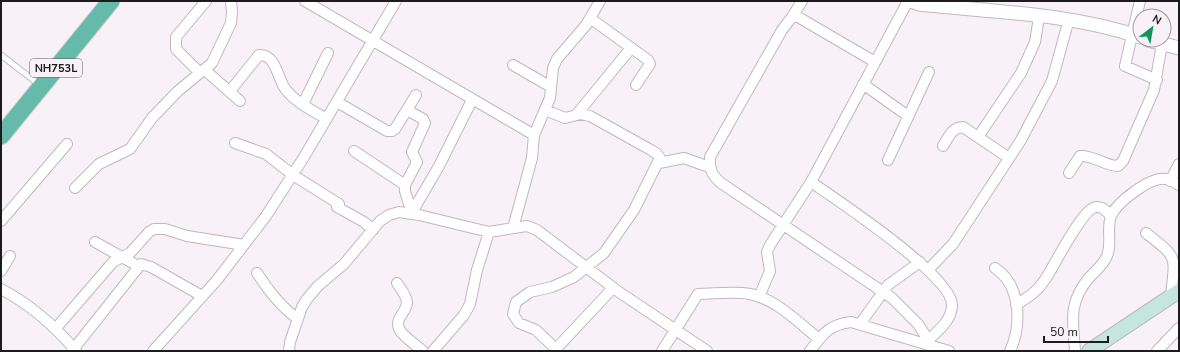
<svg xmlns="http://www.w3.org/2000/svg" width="1180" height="352" viewBox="0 0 1180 352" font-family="'Nunito Sans',sans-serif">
  <rect width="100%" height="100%" fill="#f8f1f7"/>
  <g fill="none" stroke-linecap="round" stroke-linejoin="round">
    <defs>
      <path id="service" d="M1 55 40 85"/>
      <path id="minor" d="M305 1 534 135
        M1140 1 1125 66 1157 80
        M792 17 802 1
        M590 18 648 60 650 64 636 85
        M875 62 798 17H792L782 30 710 157C709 170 712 175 721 183L892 298 918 324 932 346
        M513 65 551 87
        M205 70 240 101
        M200 73 176 49V37L206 1
        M863 84 908 116
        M230 91 259 55C275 54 277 75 284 87 293 101 313 111 327 119
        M337 102 387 131H392L395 129 416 95
        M303 104 328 53
        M407 110 423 119 425 123 412 152 417 162 405 185V191L409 204 414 209
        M545 110 565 118 581 114 590 116 651 150 657 154 660 158 634 210 604 253 574 277 552 287 530 292 516 302 513 314 519 323 536 330 556 349
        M577 114 631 48
        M978 137 1021 73 1035 42 1039 17
        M235 143 266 154 293 175 339 204
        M943 146C948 138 952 127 963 127L1009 158
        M354 151 405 185
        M888 160 929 72
        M659 163 684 158 709 167
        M1069 173 1080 156C1094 155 1105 166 1118 166L1123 161 1154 90 1162 44
        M1170 181 1179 164
        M811 182C837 200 954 277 952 306 951 321 938 331 928 340
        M75 188 99 164 130 149 152 118 178 91 212 63 231 23 232 12 231 1
        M337 207 364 222 373 230
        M411 214 439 166 472 100
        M1 221 67 144
        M513 228 532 158 534 135 550 98 553 68 557 59 586 25 600 1
        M1146 233C1179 259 1175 255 1171 296
        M95 242 138 266
        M995 268C1021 285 1022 325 1010 351
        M928 270 953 244 1021 140 1052 81 1069 19
        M1 271 10 256
        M257 273C269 291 280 306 298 319
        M397 283C400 288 407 296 407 303 406 314 392 319 401 332 407 339 416 345 423 351
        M1 289C31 305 54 325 76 351
        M759 297 770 271 767 252 770 245 811 182 908 1
        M1016 305C1027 298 1037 292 1044 281 1053 269 1082 208 1096 207 1103 206 1107 212 1111 216
        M860 324 888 285 920 262
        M56 328 113 262 130 253 149 232 154 229H165L187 236 244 245
        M72 351 141 264 151 267 202 296
        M153 351 217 280 266 216 304 157 396 1
        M289 351 290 342 302 307 307 299 318 286 344 264 380 221 389 215 399 212 419 215 489 232 527 226 537 230 619 292 707 351
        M433 351 464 315 470 304 477 270 489 232
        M554 351 613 288
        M662 351 698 294C714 294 734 291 750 294 776 299 799 323 819 339
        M810 351C823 334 828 325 851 322L949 351
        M1075 351C1073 321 1068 304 1088 279 1094 272 1102 266 1106 258 1113 245 1106 229 1111 216 1117 202 1150 177 1165 179 1169 179 1176 183 1179 185
        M1157 351 1179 328"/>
      <path id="tertiary" d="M911 1 919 4C992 12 1069 13 1140 37
        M1148 40 1179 48"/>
      <path id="secondary" d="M1089 351 1179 291"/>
      <path id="trunk" d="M1 136 111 1"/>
    </defs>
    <!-- service casing -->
    <use href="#service" stroke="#bfb8be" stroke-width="7"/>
    <!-- minor casing -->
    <use href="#minor" stroke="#bfb8be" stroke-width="12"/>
    <!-- tertiary casing -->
    <use href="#tertiary" stroke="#bfb8be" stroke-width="15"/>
    <!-- secondary casing -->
    <use href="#secondary" stroke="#bfb8be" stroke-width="16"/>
    <!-- trunk casing -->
    <use href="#trunk" stroke="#d2d1d2" stroke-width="19"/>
    <!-- service -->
    <use href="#service" stroke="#fff" stroke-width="5"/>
    <!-- minor -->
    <use href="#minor" stroke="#fff" stroke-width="10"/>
    <!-- tertiary -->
    <use href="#tertiary" stroke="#fff" stroke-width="13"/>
    <!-- secondary -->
    <use href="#secondary" stroke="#c5e5df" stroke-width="14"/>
    <!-- trunk -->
    <use href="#trunk" stroke="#66baaa" stroke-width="17"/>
  </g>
  <g text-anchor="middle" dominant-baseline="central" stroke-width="3.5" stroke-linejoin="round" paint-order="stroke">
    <!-- shield labels -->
    <rect fill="#f8f1f7" stroke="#5f5b5e" stroke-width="1" x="30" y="59" width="52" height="18" rx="3"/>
    <g font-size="11" font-weight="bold" fill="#1d1b1d">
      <text x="56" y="68">NH753L</text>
    </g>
  </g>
  <!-- border -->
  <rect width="1180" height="352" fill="none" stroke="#1d1b1d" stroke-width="4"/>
  <!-- north arrow -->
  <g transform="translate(1152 28) rotate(31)"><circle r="19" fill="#f8f1f7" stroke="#a09ba0"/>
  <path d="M0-3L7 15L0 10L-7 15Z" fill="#0e9756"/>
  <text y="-6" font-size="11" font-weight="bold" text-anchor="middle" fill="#1d1b1d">N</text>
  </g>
  <!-- scale -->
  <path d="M1044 336v6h64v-6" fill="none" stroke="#1d1b1d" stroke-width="2"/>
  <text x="1050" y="336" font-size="12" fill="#1d1b1d" stroke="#f8f1f7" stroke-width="3" paint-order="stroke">50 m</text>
</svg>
